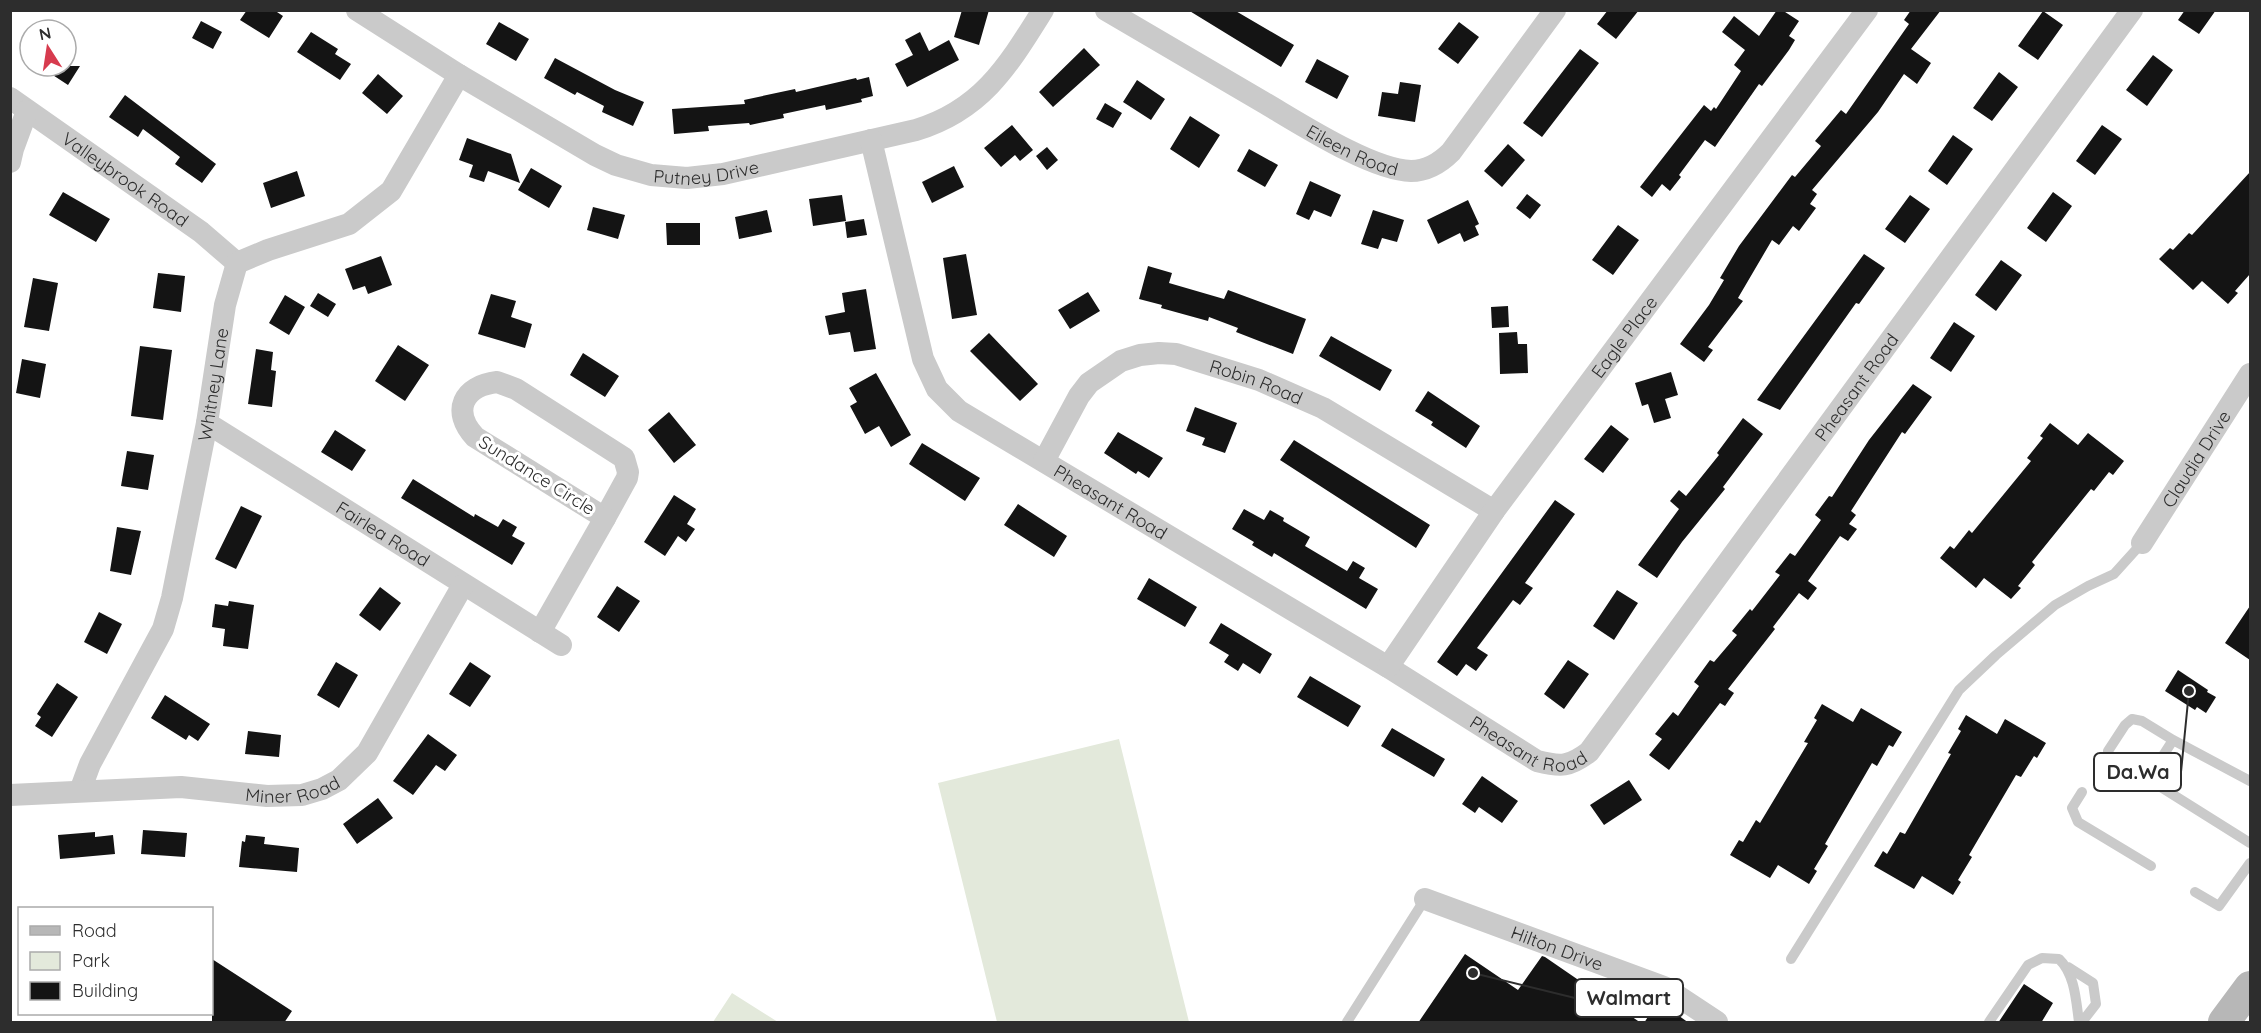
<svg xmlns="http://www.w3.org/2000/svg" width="2261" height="1033" viewBox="0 0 2261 1033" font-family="Quicksand,sans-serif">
  <rect width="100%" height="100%" fill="#fff"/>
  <!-- green -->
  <path fill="#e3e9db" d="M1119 739 1189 1022H997L938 783Z
    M732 993 778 1022H713Z"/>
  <!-- building -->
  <path fill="#141414" d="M247 10H274L283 16 269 38 240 20Z
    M962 10H989L979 45 954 37Z
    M1188 10H1234L1294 45 1281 67Z
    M1608 10H1639L1616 39 1597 24Z
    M1777 10H1782L1799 21 1789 36 1795 40 1789 50 1762 86 1759 84 1715 147 1705 140 1679 175 1681 177 1670 191 1662 184 1652 197 1640 187 1704 105 1711 111 1714 107 1716 109 1741 71 1734 65 1745 50 1722 32 1734 16 1759 36Z
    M1911 10H1941L1911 49 1931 63 1917 84 1904 74 1878 112 1812 190 1817 194 1810 204 1816 208 1799 231 1793 226 1779 245 1772 240 1738 298 1743 301 1708 347 1713 350 1704 362 1680 344 1709 305 1724 280 1720 278 1739 246 1792 175 1795 177 1821 146 1815 141 1841 110 1846 114 1909 24 1904 20Z
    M2185 10H2216L2199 34 2178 20Z
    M2043 11 2063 25 2038 60 2018 46Z
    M201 21 222 32 213 49 192 38Z
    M499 22 529 39 516 61 486 44Z
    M1459 22 1479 37 1458 64 1438 49Z
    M311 32 338 49 335 54 351 64 340 80 297 52Z
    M920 32 929 51 949 40 959 60 907 87 895 64 913 55 905 40Z
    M1084 48 1100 65 1053 107 1039 92Z
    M1580 49 1599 63 1542 137 1523 123Z
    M2153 55 2173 70 2147 106 2126 90Z
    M555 58 615 90 644 102 633 126 602 112 604 106 577 92 575 95 544 78Z
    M1317 59 1349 76 1337 99 1305 82Z
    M39 66H80L68 85Z
    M1999 72 2018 87 1992 121 1973 108Z
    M378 74 403 96 387 114 362 93Z
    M869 77 873 96 861 99 862 102 826 110 825 105 783 114 784 118 750 125 749 123 708 126 709 131 674 134 672 109 745 104 744 100 795 89 796 92 856 78 857 80Z
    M1137 80 1165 99 1151 120 1123 102Z
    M1400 82 1421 85 1415 122 1378 116 1382 92 1398 94Z
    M125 95 216 164 202 183 175 164 180 157 143 129 138 137 109 117Z
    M1105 103 1122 113 1113 128 1096 119Z
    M1190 116 1220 135 1199 168 1170 149Z
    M1012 125 1033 150 1020 161 1015 155 1001 167 984 148Z
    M2102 125 2122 139 2095 175 2076 161Z
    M1953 135 1973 149 1947 185 1928 171Z
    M467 138 511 154 520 183 488 171 484 182 469 177 473 165 459 160Z
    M1508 144 1525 160 1502 187 1484 171Z
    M1047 147 1058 160 1047 170 1036 156Z
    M1249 149 1278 165 1265 187 1237 171Z
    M954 166 964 187 932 203 922 182Z
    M531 168 562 186 549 208 518 190Z
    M297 171 305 196 271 208 263 183Z
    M2250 172V274L2235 291 2238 293 2228 304 2202 281 2193 290 2159 259 2170 248 2173 250 2189 233 2192 235Z
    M1310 181 1341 195 1331 217 1314 210 1309 220 1296 214Z
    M63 192 110 219 96 242 49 215Z
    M2053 192 2072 206 2046 242 2027 228Z
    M1527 194 1541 205 1530 219 1516 208Z
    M842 195 846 221 813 226 809 199Z
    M1910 195 1930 209 1905 243 1885 229Z
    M1468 200 1479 224 1475 226 1479 235 1464 242 1460 233 1438 244 1427 220Z
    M593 207 625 215 618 239 587 230Z
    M767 210 772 232 739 239 735 217Z
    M1373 210 1404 220 1397 242 1382 238 1378 249 1361 244Z
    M864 219 867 235 847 238 845 222Z
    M666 223H700V245H667Z
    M1618 225 1639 240 1613 275 1592 260Z
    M966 254 977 315 952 319 943 258Z
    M1864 254 1885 268 1859 304 1856 303 1780 410 1757 400Z
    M381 256 392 285 368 294 365 286 353 290 345 269Z
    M2001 260 2022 275 1996 311 1975 295Z
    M1148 266 1172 273 1169 283 1224 299 1228 290 1306 319 1293 354 1236 332 1238 328 1209 317 1208 321 1161 308 1162 305 1139 299Z
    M158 273 185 276 181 312 153 308Z
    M33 278 58 283 49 331 24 327Z
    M866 289 876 349 854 352 850 332 829 335 825 316 845 312 842 293Z
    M1088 292 1100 311 1070 329 1058 310Z
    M318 293 336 304 328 317 310 306Z
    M491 294 516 301 511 317 532 324 525 348 478 334Z
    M285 295 305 307 289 335 269 323Z
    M1508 306 1509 327 1492 328 1491 307Z
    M1954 322 1975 336 1951 372 1930 358Z
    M1517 332 1518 344H1527L1528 373 1500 374 1499 333Z
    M989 333 1038 384 1020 401 970 351Z
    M1331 336 1392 370 1380 391 1319 356Z
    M398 345 429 365 405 401 375 381Z
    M140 346 172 350 163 420 131 416Z
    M256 349 273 352 271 370 276 371 272 407 248 404Z
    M583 353 619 376 605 397 570 375Z
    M22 359 46 364 40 398 16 393Z
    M1671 372 1678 395 1665 399 1671 418 1654 423 1648 404 1642 406 1635 383Z
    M876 373 911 435 891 447 879 426 865 434 850 406 857 402 849 388Z
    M1913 384 1932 397 1905 434 1902 432 1851 511 1856 515 1849 524 1857 529 1848 541 1840 536 1808 581 1817 588 1808 600 1799 593 1773 627 1775 629 1728 689 1734 693 1725 706 1720 703 1669 770 1649 755 1662 739 1655 734 1673 712 1678 716 1699 686 1694 682 1710 660 1714 662 1737 635 1732 631 1750 609 1752 611 1780 575 1775 572 1790 553 1795 556 1821 520 1815 515 1829 496 1832 497 1869 440Z
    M1428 391 1480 426 1466 448 1431 425 1433 422 1415 411Z
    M1195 407 1237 423 1225 453 1202 445 1205 438 1186 431Z
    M669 412 696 445 674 463 648 430Z
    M1743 418 1763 434 1723 487 1725 489 1682 542 1657 578 1638 565 1679 509 1670 501 1679 490 1686 496 1719 455 1717 453Z
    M2050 423 2078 445 2088 433 2124 461 2113 475 2109 472 2094 491 2091 489 2032 562 2035 565 2018 586 2021 588 2011 599 1984 578 1976 588 1940 558 1950 546 1954 549 1969 530 1972 533 2031 461 2027 458 2043 438 2040 436Z
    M1611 425 1629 439 1603 473 1584 459Z
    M335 430 366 450 352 471 321 452Z
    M1118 432 1163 458 1149 478 1138 471 1136 474 1104 453Z
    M1294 440 1430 525 1416 548 1280 460Z
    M922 443 980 478 965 501 909 464Z
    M127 451 154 455 148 490 121 486Z
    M413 479 474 517 475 514 498 527 503 519 517 527 512 536 525 543 512 565 401 498Z
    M674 495 696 509 687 524 695 529 686 542 678 536 665 556 644 542Z
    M1555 500 1575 514 1525 583 1533 588 1520 605 1513 600 1477 648 1488 655 1476 671 1466 664 1457 676 1437 662Z
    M1018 504 1067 536 1054 557 1004 525Z
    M241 506 262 516 236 569 215 559Z
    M1244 509 1264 520 1270 510 1284 518 1283 521 1310 537 1305 546 1347 571 1353 561 1365 568 1359 578 1378 589 1366 609 1274 553 1272 557 1252 545 1254 542 1232 529Z
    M117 527 141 531 131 575 110 571Z
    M1149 578 1197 607 1185 627 1137 599Z
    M617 586 640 601 619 632 597 617Z
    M380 587 401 603 380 631 359 615Z
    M1617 590 1638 603 1614 640 1593 626Z
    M229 601 254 605 248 649 223 646 225 629 212 627 215 604 228 606Z
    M2250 606V660L2225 643Z
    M99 612 122 624 107 654 84 642Z
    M1221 623 1272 654 1260 674 1243 663 1238 671 1224 662 1229 655 1209 643Z
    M1568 660 1589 674 1564 709 1544 694Z
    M336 662 358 675 339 708 317 695Z
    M470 662 491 676 470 707 449 694Z
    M2178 670 2208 690 2207 692 2216 697 2206 713 2197 707 2195 710 2165 691Z
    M1310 676 1361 706 1348 727 1297 697Z
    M57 683 78 697 52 737 35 726 41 717 37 714Z
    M165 695 210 724 198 741 189 735 186 740 151 718Z
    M1822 704 1853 722 1861 708 1902 732 1893 747 1889 745 1877 766 1872 763 1825 844 1828 846 1814 869 1817 871 1809 884 1778 865 1770 878 1730 855 1739 840 1743 842 1756 820 1760 823 1808 743 1804 742 1817 720 1814 718Z
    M1966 715 1997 734 2005 719 2046 743 2037 758 2034 756 2021 777 2016 775 1969 855 1972 857 1958 880 1961 882 1953 895 1922 876 1914 889 1874 866 1883 851 1887 854 1900 832 1905 834 1951 754 1948 753 1961 731 1958 729Z
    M1392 728 1445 759 1434 777 1381 746Z
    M248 731 281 735 279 757 245 754Z
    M428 734 457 755 445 771 436 765 413 795 393 781Z
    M1482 776 1518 801 1502 823 1479 807 1475 813 1462 804Z
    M1629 780 1642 800 1604 825 1590 805Z
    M378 798 393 818 357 844 343 824Z
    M143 830 187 833 185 857 141 854Z
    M95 832V837L113 835 115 854 60 859 58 835Z
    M246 835 265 837 264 844 299 848 297 872 239 867 242 841 245 842Z
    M1465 954 1518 990 1542 956 1545 957 1641 1023H1418Z
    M212 959 292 1011 284 1023H212Z
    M2024 984 2053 1003 2041 1023H1998Z
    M1658 1001 1689 1023H1644Z"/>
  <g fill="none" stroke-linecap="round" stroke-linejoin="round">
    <!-- service -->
    <path stroke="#cacaca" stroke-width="10" d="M2173 740 2148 779 2250 843
      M2108 751 2125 725 2132 719 2142 721 2173 740 2250 781
      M2082 792 2072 808 2078 822 2151 866
      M2195 892 2219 906 2250 863
      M1791 959 1959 690 1996 655 2055 605 2088 586 2114 574 2142 543
      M2068 967 2093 983 2096 1004 2082 1022
      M1347 1022 1425 899
      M1989 1022 2028 965 2042 958 2059 959C2075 974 2076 1001 2079 1022"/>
    <!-- minor -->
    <g stroke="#cacaca" stroke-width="22">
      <path id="s1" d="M357 10 459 75 595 155 616 165 651 175 687 178 723 174 916 130C982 110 1008 66 1043 10"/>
      <path id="s2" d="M1106 10C1159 41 1211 72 1263 102 1299 123 1371 170 1411 171 1427 171 1440 163 1451 152L1555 10"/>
      <path id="s3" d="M10 98 201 232 237 263"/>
      <path id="s4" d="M871 140 923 359 937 389 959 411 1388 667 1537 761C1561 767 1569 767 1589 752L2132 10"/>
      <path d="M10 162 13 149 27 111"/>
      <path d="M497 382 516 389 624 458 628 472 627 478 605 518 475 437C451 411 463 386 497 382Z"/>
      <path id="s5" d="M207 423 561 645"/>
      <path id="s6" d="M1044 461 1079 396 1089 383 1121 361 1140 355 1159 353 1176 354 1259 380 1323 408 1494 511"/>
      <path id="s7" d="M2142 543 2250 374"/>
      <path d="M540 632 605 518"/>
      <path id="s8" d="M1388 667 1494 511 1867 10"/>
      <path id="s9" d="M80 791 90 764 163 629 172 598 207 423 225 305 237 263 268 250 349 224 391 191 459 75"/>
      <path id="s10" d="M10 795 181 787 267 796 302 795 322 789 339 780 367 753 463 585"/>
      <path id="s11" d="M1425 899 1664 987 1717 1022"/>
    </g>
    <!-- secondary -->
    <path stroke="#b7b7b7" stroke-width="32" d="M2224 1022 2250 987"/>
  </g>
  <g text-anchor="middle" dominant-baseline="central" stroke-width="6" stroke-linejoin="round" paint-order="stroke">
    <!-- street labels -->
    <g font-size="18" fill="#2d2d2d" stroke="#fff">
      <text stroke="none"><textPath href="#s2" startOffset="284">Eileen Road</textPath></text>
      <text stroke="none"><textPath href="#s1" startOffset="394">Putney Drive</textPath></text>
      <text stroke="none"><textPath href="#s3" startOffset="141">Valleybrook Road</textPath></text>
      <text stroke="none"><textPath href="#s8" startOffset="406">Eagle Place</textPath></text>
      <text stroke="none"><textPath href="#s6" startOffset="270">Robin Road</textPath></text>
      <text stroke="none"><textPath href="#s9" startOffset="432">Whitney Lane</textPath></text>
      <text stroke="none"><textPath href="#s4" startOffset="1473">Pheasant Road</textPath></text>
      <text stroke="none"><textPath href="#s7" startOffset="100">Claudia Drive</textPath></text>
      <text transform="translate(537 475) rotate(32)">Sundance Circle</text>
      <text stroke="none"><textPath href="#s4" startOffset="466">Pheasant Road</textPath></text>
      <text stroke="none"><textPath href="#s5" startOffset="208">Fairlea Road</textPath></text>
      <text stroke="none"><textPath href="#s4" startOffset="952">Pheasant Road</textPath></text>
      <text stroke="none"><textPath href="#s10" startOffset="284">Miner Road</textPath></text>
      <text stroke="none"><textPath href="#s11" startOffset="141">Hilton Drive</textPath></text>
    </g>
  </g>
  <!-- callouts -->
  <path fill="none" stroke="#2d2d2d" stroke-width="2" d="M2189 691L2181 772M1473 973L1575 998"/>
  <g fill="#2d2d2d" stroke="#fff" stroke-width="2">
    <circle cx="2189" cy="691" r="6"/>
    <circle cx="1473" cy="973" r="6"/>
  </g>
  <g fill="#fff" stroke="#2d2d2d" stroke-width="2">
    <rect x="2094" y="753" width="87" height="38" rx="6"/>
    <rect x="1575" y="979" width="108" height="38" rx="6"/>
  </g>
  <g font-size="20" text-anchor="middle" font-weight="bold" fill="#2d2d2d">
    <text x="2138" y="779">Da.Wa</text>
    <text x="1629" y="1005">Walmart</text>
  </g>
  <!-- border -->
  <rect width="2261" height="1033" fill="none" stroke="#2d2d2d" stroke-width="24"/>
  <!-- legend -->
  <rect x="18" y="907" width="195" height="108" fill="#ffffff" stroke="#ababab" stroke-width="1.5"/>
  <rect x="30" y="926" width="30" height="9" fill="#b7b7b7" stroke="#ababab" stroke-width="1.5"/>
  <text x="72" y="937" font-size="18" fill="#2d2d2d">Road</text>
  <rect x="30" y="952" width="30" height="18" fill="#e3e9db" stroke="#ababab" stroke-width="1.5"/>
  <text x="72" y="967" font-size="18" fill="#2d2d2d">Park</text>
  <rect x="30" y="982" width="30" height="18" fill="#141414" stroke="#ababab" stroke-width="1.5"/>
  <text x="72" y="997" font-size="18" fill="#2d2d2d">Building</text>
  <!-- north arrow -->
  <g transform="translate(48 48) rotate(348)"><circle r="28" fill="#ffffff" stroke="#ababab" stroke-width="1.5"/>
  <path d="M0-4.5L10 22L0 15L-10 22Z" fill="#d73b4e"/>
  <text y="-9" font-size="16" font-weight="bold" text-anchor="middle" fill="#2d2d2d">N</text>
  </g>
</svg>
